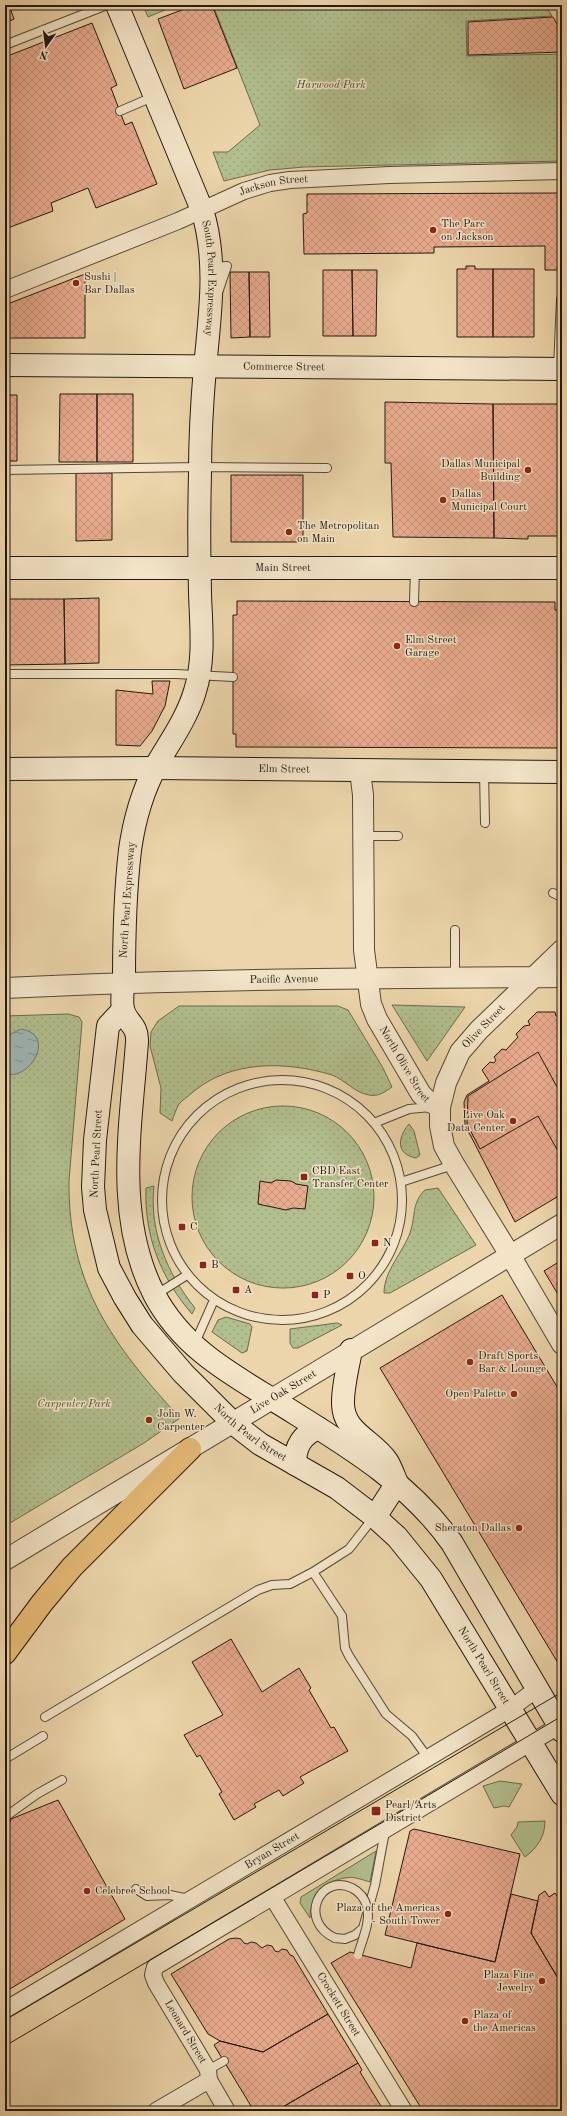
<svg xmlns="http://www.w3.org/2000/svg" width="567" height="2116" viewBox="0 0 567 2116" font-family="'Old Standard TT',serif">
  <defs>
    <pattern id="park-dots" width="8" height="8" patternUnits="userSpaceOnUse"><rect width="8" height="8" fill="#b1be8d"/><path d="M2 2h.1M6 6h.1" fill="none" stroke="#98a378" stroke-width="1.8" stroke-linecap="round"/></pattern>
    <pattern id="water-ripples" width="26" height="14" patternUnits="userSpaceOnUse"><rect width="26" height="14" fill="#9db6b4"/><path d="M2 4q2-2 4 0t4 0M15 11q2-2 4 0t4 0" fill="none" stroke="#809391"/></pattern>
    <pattern id="building-cross-hatch" width="8" height="8" patternUnits="userSpaceOnUse"><rect width="8" height="8" fill="#e9ab8f"/><path d="M0 0l8 8M0 8l8-8" fill="none" stroke="#c8937a"/></pattern>
  </defs>
  <rect width="100%" height="100%" fill="#ecd5aa"/>
  <filter id="stains"><feTurbulence type="fractalNoise" baseFrequency=".005" numOctaves="4"/><feColorMatrix values="0 0 0 0 .2 0 0 0 0 .09 0 0 0 0 .02 0 0 0 .5 -.17"/></filter>
  <radialGradient id="worn" r=".72"><stop offset=".6" stop-color="#630" stop-opacity="0"/><stop offset="1" stop-color="#630" stop-opacity=".3"/></radialGradient>
  <!-- green -->
  <path fill="#b1be8d" stroke="#6a6c4e" d="M500 1781 522 1784 509 1807 504 1806 494 1808 483 1786Z
    M545 1821C545 1837 537 1848 525 1857L511 1835 517 1827 518 1822Z
    M376 1851 370 1882C363 1880 353 1876 345 1878 324 1881 310 1896 310 1918L300 1903 301 1897Z"/>
  <!-- park -->
  <path fill="url(#park-dots)" stroke="#6a6c4e" d="M143 5H177L148 17Z
    M213 5H545L552 16 466 21 467 56 562 54V161L304 167 270 170 224 181 213 152H228L260 125Z
    M392 1005 465 1007 427 1061Z
    M179 1006H338L348 1010 383 1068 392 1087C385 1092 378 1097 369 1095 355 1093 345 1080 332 1075 286 1061 231 1060 193 1092 189 1096 182 1100 179 1104 176 1109 174 1116 172 1121L160 1113 161 1088 150 1046 151 1032 158 1021Z
    M68 1014 79 1017 82 1022 69 1181C68 1285 113 1345 180 1418L144 1443 5 1526V1016Z
    M192 1197a91 91 0 1 1 182 0a91 91 0 1 1-182 0Z
    M409 1124 414 1131 420 1155 416 1158C395 1154 398 1137 409 1124Z
    M154 1186C149 1231 167 1273 195 1308L192 1314C161 1278 144 1236 146 1188Z
    M438 1188 476 1245 390 1293H384C384 1271 403 1252 410 1233 416 1216 411 1204 425 1190Z
    M226 1317 250 1324 252 1327 247 1351 242 1353 212 1332 218 1320Z
    M337 1323 342 1325 298 1348H293L290 1343V1329Z"/>
  <!-- water -->
  <path fill="url(#water-ripples)" stroke="#6c7772" d="M21 1029C57 1035 30 1081 5 1074V1037Z"/>
  <!-- building -->
  <path fill="url(#building-cross-hatch)" stroke="#22190f" d="M5 5H9L14 19 5 23Z
    M195 5H212L237 68 184 89 158 19Z
    M553 17 562 33V52L468 55V22Z
    M92 23 117 85 111 88 125 125 132 122 157 184 96 208 88 188 51 203 53 211 5 229V57Z
    M562 193V270H545V246L434 247V253L304 254 303 214 307 213V194Z
    M466 266H475V269H493V337H457V269H466Z
    M493 269H534V337H493Z
    M323 270H352L353 336H323Z
    M352 270H377L376 336H353Z
    M230 272H249L250 337 231 338Z
    M249 272H269L270 337H250Z
    M85 274V338H5V305Z
    M60 394H97V462H59Z
    M97 394H133V462H97Z
    M5 395H17V461H5Z
    M385 402 493 404 494 538 393 537 391 463H385Z
    M493 404H562V536H528V539L494 538Z
    M76 473H112V540L76 541Z
    M231 475H303V542H231Z
    M99 598V663L65 664 64 599Z
    M5 599H64L65 664 5 665Z
    M237 601 555 602V610H562V748L236 747V734H233V615H237Z
    M152 681H170L165 706 152 731 140 746 116 745V690L153 694Z
    M537 1012H555L556 1016H562V1194L515 1222 465 1125 464 1102 467 1095 489 1081 482 1070 490 1062 494 1063 496 1060 494 1057 502 1049 506 1050 518 1037 516 1034 524 1026 530 1025 528 1021Z
    M538 1052 557 1087 562 1085V1158L538 1116 480 1149 467 1124 468 1096Z
    M276 1180 291 1181 296 1184 308 1186 305 1209 293 1208 286 1210 258 1204 260 1181 271 1183Z
    M562 1260V1301L544 1271Z
    M502 1295 562 1395V1660L558 1663 380 1368Z
    M231 1639 262 1692 299 1668 311 1688 309 1690 331 1728 334 1727 348 1751 300 1777 304 1783 283 1796 279 1790 254 1804 256 1807 234 1820 219 1794 222 1792 200 1755 197 1757 184 1735 223 1715 192 1662Z
    M58 1800 125 1919 5 1992V1835L11 1819Z
    M414 1829 520 1854 495 1962 385 1935 410 1831Z
    M545 1891 549 1897 555 1893 562 1904V1985L531 1933 539 1895Z
    M511 1894 538 1901 531 1933 562 1985V2111H423L331 1963 350 1952 411 1968 417 1943 495 1962Z
    M236 1938 241 1939 244 1943 247 1944 251 1942 256 1943 262 1948 267 1945 272 1946 275 1951 278 1952 282 1949 287 1950 290 1955 293 1956 328 2014 263 2052 220 2041 208 2034 171 1974 229 1939Z
    M328 2014 358 2063 276 2111H254L214 2045 220 2041 263 2052Z
    M358 2063 362 2070 360 2072 384 2111H276Z"/>
  <g fill="none" stroke-linecap="round" stroke-linejoin="round">
    <defs>
      <path id="service" d="M5 45 107 5
        M120 111 155 96
        M212 267 227 266 219 290
        M558 368 561 299
        M5 470 200 467 327 468
        M414 602 415 568
        M5 674H176L233 677
        M484 772 485 823
        M363 836H398
        M553 893 562 897
        M455 930V977
        M162 1200a120 120 0 1 1 240 0a120 120 0 1 1-240 0Z
        M374 1123 409 1109 431 1107
        M401 1182 453 1165
        M155 1293 165 1289 187 1275
        M195 1343 214 1300
        M313 1572 342 1616 345 1648 349 1656 386 1714 412 1736 428 1758
        M45 1717 258 1590 272 1585 290 1584 313 1572 349 1549 374 1517
        M5 1759 43 1736
        M5 1817 37 1794 62 1780
        M136 1889 147 1896 170 1895 189 1899
        M335 1938 345 1939 355 1935 363 1928 375 1885 385 1831
        M208 2070 224 2061"/>
      <g id="minor">
        <path id="s1" d="M5 290 178 221 244 191 270 183 290 180 389 175 562 171"/>
        <path id="s2" d="M273 1898 404 2111"/>
        <path id="s3" d="M5 2010 510 1709 538 1688"/>
        <path d="M156 2111 209 2080"/>
        <path d="M227 2111 209 2080 208 2070 156 1983 153 1975 155 1967 562 1724"/>
      </g>
      <g id="tertiary">
        <path id="s4" d="M360 771 363 795 364 950 371 1004 377 1019 421 1094 428 1101 440 1107"/>
        <path d="M562 950 479 1030 460 1052 446 1083 440 1107V1126L444 1146 454 1164 510 1255 562 1344"/>
        <path id="s5" d="M5 988C191 979 376 978 562 977"/>
        <path id="s6" d="M5 1560 562 1224"/>
      </g>
      <g id="secondary">
        <path id="s7" d="M117 5 202 210C218 260 210 315 205 367 202 402 200 438 200 473 199 513 199 553 200 593 201 625 205 660 195 691 187 718 171 740 157 764 143 790 134 821 130 850 125 893 124 936 124 979 123 988 121 1000 123 1009 126 1023 138 1024 137 1042 131 1126 114 1216 154 1294 185 1354 243 1380 296 1414 354 1450 412 1486 452 1543L562 1731"/>
        <path id="s8" d="M5 365 562 369"/>
        <path id="s9" d="M5 568H562"/>
        <path id="s10" d="M5 769 155 768 562 772"/>
        <path id="s11" d="M123 1010 108 1026 95 1140 93 1187 95 1210 109 1268 125 1298 142 1325 183 1373 233 1423 260 1444 337 1488 375 1517 397 1537 431 1579 562 1794"/>
        <path d="M351 1350C348 1367 343 1385 343 1402 342 1432 373 1440 387 1461 391 1467 394 1476 397 1483L375 1517"/>
        <path d="M295 1464C295 1446 302 1435 318 1428"/>
      </g>
      <path id="motorway" d="M5 1653 42 1603 72 1567 190 1449"/>
    </defs>
    <!-- service casing -->
    <use href="#service" stroke="#544836" stroke-width="10"/>
    <!-- minor casing -->
    <use href="#minor" stroke="#544836" stroke-width="18"/>
    <!-- tertiary casing -->
    <use href="#tertiary" stroke="#544836" stroke-width="22"/>
    <!-- secondary casing -->
    <use href="#secondary" stroke="#22190f" stroke-width="24"/>
    <!-- motorway casing -->
    <use href="#motorway" stroke="#22190f" stroke-width="24"/>
    <!-- service -->
    <use href="#service" stroke="#f3e4c8" stroke-width="8"/>
    <!-- minor -->
    <use href="#minor" stroke="#f3e4c8" stroke-width="16"/>
    <!-- tertiary -->
    <use href="#tertiary" stroke="#f3e4c8" stroke-width="20"/>
    <!-- secondary -->
    <use href="#secondary" stroke="#f3e4c8" stroke-width="22"/>
    <!-- motorway -->
    <use href="#motorway" stroke="#e6ba75" stroke-width="22"/>
    <!-- tram -->
    <path stroke="#22190f" stroke-width="1" d="M5 2020 562 1692
      M5 2046 562 1716"/>
    <defs>
      <path id="service-bridge" d="M335 1938C298 1921 319 1873 352 1888 360 1892 365 1899 367 1907 371 1922 362 1940 358 1955"/>
    </defs>
    <!-- service-bridge casing -->
    <use href="#service-bridge" stroke="#544836" stroke-width="10" stroke-linecap="butt"/>
    <!-- service-bridge -->
    <use href="#service-bridge" stroke="#f3e4c8" stroke-width="8"/>
  </g>
  <!-- markers -->
  <g fill="#8f2418" stroke="#f3e4c8" stroke-width="1.5">
    <circle cx="433" cy="230" r="4"/>
    <circle cx="76" cy="283" r="4"/>
    <circle cx="528" cy="470" r="4"/>
    <circle cx="443" cy="500" r="4"/>
    <circle cx="289" cy="532" r="4"/>
    <circle cx="397" cy="646" r="4"/>
    <circle cx="513" cy="1121" r="4"/>
    <rect x="300" y="1173" width="8" height="8" rx="2"/>
    <rect x="178" y="1223" width="8" height="8" rx="2"/>
    <rect x="371" y="1239" width="8" height="8" rx="2"/>
    <rect x="199" y="1261" width="8" height="8" rx="2"/>
    <rect x="346" y="1272" width="8" height="8" rx="2"/>
    <rect x="232" y="1286" width="8" height="8" rx="2"/>
    <rect x="311" y="1291" width="8" height="8" rx="2"/>
    <circle cx="470" cy="1362" r="4"/>
    <circle cx="514" cy="1394" r="4"/>
    <circle cx="149" cy="1420" r="4"/>
    <circle cx="519" cy="1528" r="4"/>
    <rect x="371" y="1806" width="10" height="10" rx="2"/>
    <circle cx="87" cy="1891" r="4"/>
    <circle cx="448" cy="1914" r="4"/>
    <circle cx="542" cy="1981" r="4"/>
    <circle cx="465" cy="2021" r="4"/>
  </g>
  <g text-anchor="middle" dominant-baseline="central" stroke-width="3" stroke-linejoin="round" paint-order="stroke">
    <!-- park labels -->
    <g font-size="11" font-style="italic" fill="#4d4b35" stroke="#f3e4c8">
      <text x="331" y="85">Harwood Park</text>
      <text x="74" y="1404">Carpenter Park</text>
    </g>
    <!-- street labels -->
    <g font-size="11" fill="#22190f" stroke="#f3e4c8">
      <text stroke="none"><textPath href="#s1" startOffset="289">Jackson Street</textPath></text>
      <text stroke="none"><textPath href="#s7" startOffset="291">South Pearl Expressway</textPath></text>
      <text stroke="none"><textPath href="#s8" startOffset="279">Commerce Street</textPath></text>
      <text stroke="none"><textPath href="#s9" startOffset="278">Main Street</textPath></text>
      <text stroke="none"><textPath href="#s10" startOffset="279">Elm Street</textPath></text>
      <text transform="translate(128 900) rotate(-86)">North Pearl Expressway</text>
      <text stroke="none"><textPath href="#s5" startOffset="279">Pacific Avenue</textPath></text>
      <text transform="translate(484 1027) rotate(-46)">Olive Street</text>
      <text stroke="none"><textPath href="#s4" startOffset="303">North Olive Street</textPath></text>
      <text transform="translate(97 1154) rotate(-87)">North Pearl Street</text>
      <text stroke="none"><textPath href="#s6" startOffset="325">Live Oak Street</textPath></text>
      <text stroke="none"><textPath href="#s11" startOffset="486">North Pearl Street</textPath></text>
      <text stroke="none"><textPath href="#s11" startOffset="822">North Pearl Street</textPath></text>
      <text stroke="none"><textPath href="#s3" startOffset="311">Bryan Street</textPath></text>
      <text stroke="none"><textPath href="#s2" startOffset="125">Crockett Street</textPath></text>
      <text transform="translate(185 2032) rotate(59)">Leonard Street</text>
    </g>
    <!-- poi labels -->
    <g font-size="11" fill="#22190f" stroke="#f3e4c8" text-anchor="start">
      <text x="441" y="224">The Parc<tspan x="441" dy="13">on Jackson</tspan></text>
      <text x="84" y="277">Sushi |<tspan x="84" dy="13">Bar Dallas</tspan></text>
      <text x="520" y="464" text-anchor="end">Dallas Municipal<tspan x="520" dy="13">Building</tspan></text>
      <text x="451" y="494">Dallas<tspan x="451" dy="13">Municipal Court</tspan></text>
      <text x="297" y="526">The Metropolitan<tspan x="297" dy="13">on Main</tspan></text>
      <text x="405" y="640">Elm Street<tspan x="405" dy="13">Garage</tspan></text>
      <text x="505" y="1115" text-anchor="end">Live Oak<tspan x="505" dy="13">Data Center</tspan></text>
      <text x="312" y="1171">CBD East<tspan x="312" dy="13">Transfer Center</tspan></text>
      <text x="190" y="1227">C</text>
      <text x="383" y="1243">N</text>
      <text x="211" y="1265">B</text>
      <text x="358" y="1276">O</text>
      <text x="244" y="1290">A</text>
      <text x="323" y="1295">P</text>
      <text x="478" y="1356">Draft Sports<tspan x="478" dy="13">Bar &amp; Lounge</tspan></text>
      <text x="506" y="1394" text-anchor="end">Open Palette</text>
      <text x="157" y="1414">John W.<tspan x="157" dy="13">Carpenter</tspan></text>
      <text x="511" y="1528" text-anchor="end">Sheraton Dallas</text>
      <text x="385" y="1805">Pearl/Arts<tspan x="385" dy="13">District</tspan></text>
      <text x="95" y="1891">Celebree School</text>
      <text x="440" y="1908" text-anchor="end">Plaza of the Americas<tspan x="440" dy="13">- South Tower</tspan></text>
      <text x="534" y="1975" text-anchor="end">Plaza Fine<tspan x="534" dy="13">Jewelry</tspan></text>
      <text x="473" y="2015">Plaza of<tspan x="473" dy="13">the Americas</tspan></text>
    </g>
  </g>
  <!-- margin -->
  <rect width="567" height="2116" fill="none" stroke="#ecd5aa" stroke-width="20"/>
  <rect x="6" y="6" width="555" height="2104" fill="none" stroke="#22190f" stroke-width="2"/>
  <rect x="10" y="10" width="547" height="2096" fill="none" stroke="#22190f"/>
  <!-- north arrow -->
  <g transform="translate(46 46) rotate(194)" stroke="#f3e4c8" stroke-width="3" paint-order="stroke">
  <path d="M0-3L7 15L0 10L-7 15Z" fill="#22190f"/>
  <text y="-6" font-size="11" font-weight="bold" text-anchor="middle" fill="#22190f">N</text>
  </g>
  <rect width="100%" height="100%" filter="url(#stains)"/>
  <rect width="100%" height="100%" fill="url(#worn)"/>
</svg>
